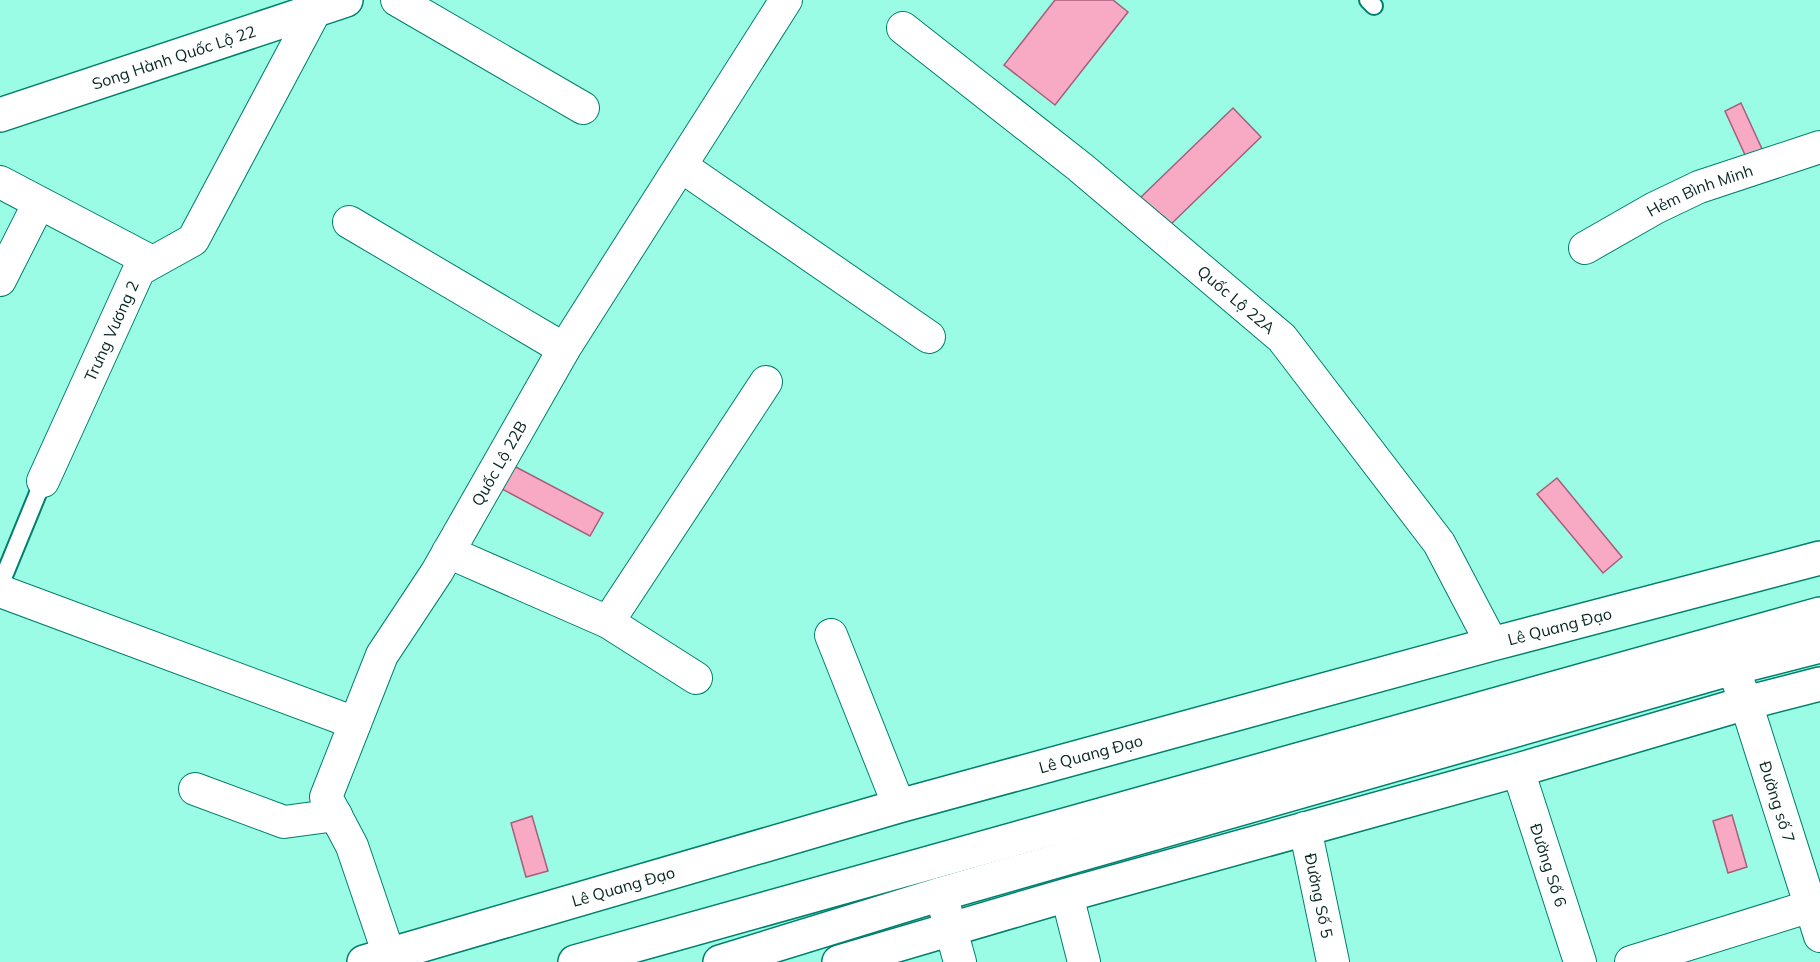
<svg xmlns="http://www.w3.org/2000/svg" width="1820" height="962" viewBox="0 0 1820 962" font-family="Mulish,sans-serif">
  <rect width="100%" height="100%" fill="#9afce5"/>
  <!-- building -->
  <path fill="#f8a9c4" stroke="#a75f79" stroke-width="1.5" d="M1055 0H1113L1128 12 1055 105 1004 65Z
    M1741 103 1762 149 1746 157 1725 111Z
    M1233 108 1261 137 1168 227 1140 198Z
    M514 466 603 513 590 536 502 489Z
    M1557 478 1622 557 1603 573 1537 494Z
    M1732 815 1747 867 1728 873 1713 821Z
    M532 816 548 871 526 877 511 823Z"/>
  <g fill="none" stroke-linecap="round" stroke-linejoin="round">
    <defs>
      <path id="service" d="M1368 0 1374 6
        M4 576 43 481"/>
      <g id="minor">
        <path d="M397 0 583 108"/>
        <path id="s1" d="M903 28 1080 167 1282 338 1439 543 1492 644"/>
        <path d="M681 166 929 337"/>
        <path d="M0 182 152 262"/>
        <path d="M349 222 564 349"/>
        <path id="s2" d="M1585 248 1655 208 1699 187 1820 147"/>
        <path d="M0 280 39 203"/>
        <path id="s3" d="M43 481 139 270 193 240 315 11"/>
        <path d="M448 552 608 622 766 382"/>
        <path d="M0 591 355 723"/>
        <path d="M608 622 696 678"/>
        <path d="M831 635 899 806"/>
        <path id="s4" d="M1733 668 1746 703 1820 936"/>
        <path id="s5" d="M1518 770 1580 962"/>
        <path d="M195 789 284 822 336 815"/>
        <path id="s6" d="M1305 828 1333 962"/>
        <path d="M941 894 960 962"/>
        <path d="M1067 895 1084 962"/>
        <path id="s7" d="M389 955 352 846 326 797 382 655 437 572 564 349 786 0"/>
        <path d="M1631 962 1811 906"/>
      </g>
      <g id="tertiary">
        <path id="s8" d="M0 115 346 0"/>
      </g>
      <g id="trunk">
        <path id="s9" d="M364 962 899 806 1492 644 1820 558"/>
        <path d="M575 962 1820 614"/>
        <path d="M720 962 941 894 1733 668 1820 646"/>
        <path d="M839 962 1067 895 1518 770 1746 703 1820 684"/>
      </g>
    </defs>
    <!-- service casing -->
    <use href="#service" stroke="#007f6c" stroke-width="20"/>
    <!-- minor casing -->
    <use href="#minor" stroke="#007f6c" stroke-width="34"/>
    <!-- tertiary casing -->
    <use href="#tertiary" stroke="#007f6c" stroke-width="36"/>
    <!-- trunk casing -->
    <use href="#trunk" stroke="#007f6c" stroke-width="36"/>
    <!-- service -->
    <use href="#service" stroke="#fff" stroke-width="16"/>
    <!-- minor -->
    <use href="#minor" stroke="#fff" stroke-width="32"/>
    <!-- tertiary -->
    <use href="#tertiary" stroke="#fff" stroke-width="33"/>
    <!-- trunk -->
    <use href="#trunk" stroke="#fff" stroke-width="33"/>
  </g>
  <g text-anchor="middle" dominant-baseline="central" stroke-width="4.5" stroke-linejoin="round" paint-order="stroke">
    <!-- street labels -->
    <g font-size="16" fill="#072721" stroke="#9afce5">
      <text stroke="none"><textPath href="#s8" startOffset="183">Song Hành Quốc Lộ 22</textPath></text>
      <text stroke="none"><textPath href="#s2" startOffset="129">Hẻm Bình Minh</textPath></text>
      <text stroke="none"><textPath href="#s1" startOffset="430">Quốc Lộ 22A</textPath></text>
      <text stroke="none"><textPath href="#s3" startOffset="165">Trưng Vương 2</textPath></text>
      <text stroke="none"><textPath href="#s7" startOffset="548">Quốc Lộ 22B</textPath></text>
      <text stroke="none"><textPath href="#s9" startOffset="1242">Lê Quang Đạo</textPath></text>
      <text stroke="none"><textPath href="#s9" startOffset="756">Lê Quang Đạo</textPath></text>
      <text stroke="none"><textPath href="#s4" startOffset="141">Đường số 7</textPath></text>
      <text stroke="none"><textPath href="#s5" startOffset="100">Đường Số 6</textPath></text>
      <text stroke="none"><textPath href="#s9" startOffset="270">Lê Quang Đạo</textPath></text>
      <text stroke="none"><textPath href="#s6" startOffset="69">Đường Số 5</textPath></text>
    </g>
  </g>
</svg>
